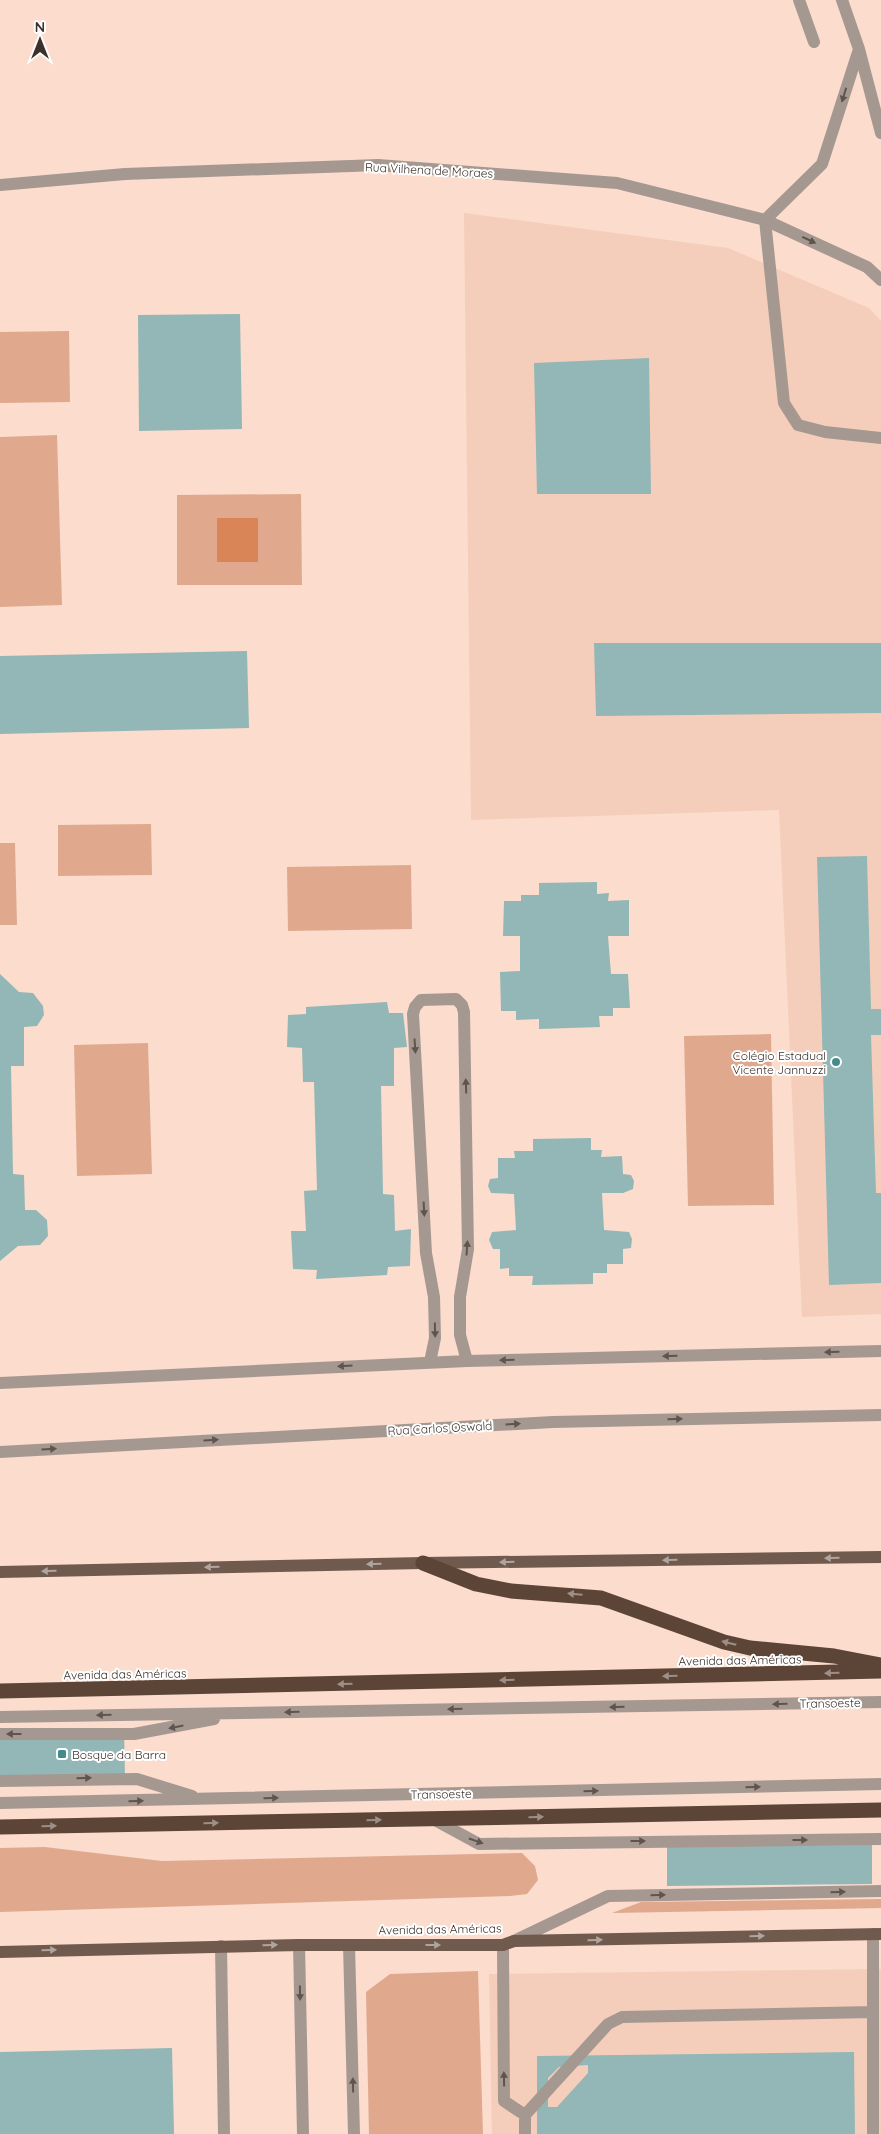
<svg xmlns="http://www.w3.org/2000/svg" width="881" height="2134" viewBox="0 0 881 2134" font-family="Quicksand,sans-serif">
  <rect width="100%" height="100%" fill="#fbdccd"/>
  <!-- built -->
  <path fill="#f4cebb" d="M464 213 728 248 869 308 881 321V1314L802 1317 779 810 471 820Z
    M881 1969V2134H492L489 1974Z"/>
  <!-- green -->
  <path fill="#e0a98e" d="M69 331 70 402 0 403V332Z
    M57 435 62 605 0 607V437Z
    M301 494 302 585H177V495Z
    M151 824 152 875 58 876V825Z
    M0 843H15L17 925H0Z
    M411 865 412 929 288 931 287 867Z
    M771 1034 774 1205 688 1206 684 1036Z
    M148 1043 152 1174 77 1176 74 1045Z
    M45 1847 162 1861 522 1853 535 1866 538 1880 527 1894 510 1896 0 1912V1848Z
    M881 1899V1908L612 1913 641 1902Z
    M478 1971 483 2134H369L366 1992 390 1974Z"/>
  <!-- water -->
  <path fill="#da8557" d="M217 518H258V562H217Z"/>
  <!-- building -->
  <path fill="#92b7b6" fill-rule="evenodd" d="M240 314 242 429 139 431 138 315Z
    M649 358 651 494H537L534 363Z
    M594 643H881V713L596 716Z
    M247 651 249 728 0 734V656Z
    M867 856 871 1009H881V1035H871L876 1193H881V1283L829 1285 817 857Z
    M597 882V894L609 893 608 901 629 900V936H608L611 974H628L630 1008H613V1016H599L600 1027 539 1029V1019L516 1020V1011H501L500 972 520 971V936H503L504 901H521V895H539V883Z
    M0 974 19 992 33 993 43 1006 44 1015 37 1026 24 1027V1066H11L13 1174 24 1175 25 1210H36L47 1220 48 1236 40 1245 18 1246 0 1261Z
    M387 1002 389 1013H403L407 1047 394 1048V1086H381L383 1194 394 1195 395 1231 411 1229 410 1266 388 1267 387 1275 316 1279 317 1270 293 1269 291 1231H306L304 1191 317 1190 314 1082H303L302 1048 287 1047 288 1015 306 1014V1007Z
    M591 1138V1150H602L601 1157 622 1156 623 1174 631 1175 634 1181 633 1189 623 1193H602L604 1230 629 1232 632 1239 631 1248 623 1249V1264H607V1273H593V1284L532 1285 533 1276H509V1268L500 1269V1249H493L489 1240 492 1232 516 1230 514 1194 491 1193 488 1186 490 1179 498 1178V1158H515L514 1151H533V1139Z
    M124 1729 125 1778 0 1780V1731Z
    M872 1845V1884L667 1886V1846Z
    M172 2048 174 2134H0V2052Z
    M854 2052 855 2134H537V2056ZM588 2065V2073L557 2107H548V2078L559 2067Z"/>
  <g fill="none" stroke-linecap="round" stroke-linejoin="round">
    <!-- minor -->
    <path stroke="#a59891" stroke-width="12" d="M799 0 814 42
      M842 0 859 49 881 133
      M0 185 125 174 378 165 617 183 765 220 867 267 881 280
      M765 220 784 403 798 425 825 432 881 438
      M765 220 822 164 859 49
      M430 1362 435 1338 434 1297 426 1253 413 1014 415 1007 421 1000 456 999 462 1005 464 1012 468 1249 460 1297V1335L467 1361
      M0 1383 467 1361 881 1351
      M0 1452 553 1422 881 1415
      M0 1717 881 1702
      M0 1734H134L214 1719
      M0 1781 137 1779 192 1796
      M0 1803 881 1784
      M433 1819 479 1844 881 1839
      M873 1934V2134
      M514 1941 608 1896 881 1891
      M299 1945 303 2134
      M349 1945 354 2134
      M503 1945 504 2101 525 2115V2134
      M221 1946 224 2134
      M525 2115 608 2024 622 2017 873 2012"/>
    <!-- major -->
    <path stroke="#705a4e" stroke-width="12" d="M0 1572 423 1563 881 1557
      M0 1952 299 1945H503L514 1941 881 1934"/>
    <!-- highway -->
    <path stroke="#5c4437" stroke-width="15" d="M423 1563 476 1584 511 1591 601 1598 724 1642 750 1648 834 1656 880 1665
      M0 1691 881 1671
      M0 1827 881 1810"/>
  </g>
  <!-- one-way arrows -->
  <defs><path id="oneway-solid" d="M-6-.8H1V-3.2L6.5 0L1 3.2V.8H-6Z" transform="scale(1.25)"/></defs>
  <g fill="#60544e">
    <use href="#oneway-solid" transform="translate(844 95) rotate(107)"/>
    <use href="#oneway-solid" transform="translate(809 240) rotate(25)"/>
    <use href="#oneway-solid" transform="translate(415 1046) rotate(86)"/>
    <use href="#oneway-solid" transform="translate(466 1086) rotate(-92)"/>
    <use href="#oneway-solid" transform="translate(424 1209) rotate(87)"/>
    <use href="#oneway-solid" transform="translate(467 1248) rotate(-86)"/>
    <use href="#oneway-solid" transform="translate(435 1330) rotate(89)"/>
    <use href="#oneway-solid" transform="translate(832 1352) rotate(179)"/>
    <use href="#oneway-solid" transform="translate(670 1356) rotate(179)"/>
    <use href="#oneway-solid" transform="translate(507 1360) rotate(179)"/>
    <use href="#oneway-solid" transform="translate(345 1366) rotate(177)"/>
    <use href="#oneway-solid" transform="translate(675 1419) rotate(-1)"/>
    <use href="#oneway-solid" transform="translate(513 1424) rotate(-3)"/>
    <use href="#oneway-solid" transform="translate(211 1440) rotate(-3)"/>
    <use href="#oneway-solid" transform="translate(49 1449) rotate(-3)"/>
    <use href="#oneway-solid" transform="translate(780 1704) rotate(179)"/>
    <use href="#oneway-solid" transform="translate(617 1707) rotate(179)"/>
    <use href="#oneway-solid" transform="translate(455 1709) rotate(179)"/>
    <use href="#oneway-solid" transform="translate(292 1712) rotate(179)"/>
    <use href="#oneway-solid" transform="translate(104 1715) rotate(179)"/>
    <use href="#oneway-solid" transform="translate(176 1727) rotate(169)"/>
    <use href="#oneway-solid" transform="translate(14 1734) rotate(180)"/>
    <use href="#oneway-solid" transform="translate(84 1778) rotate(-1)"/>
    <use href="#oneway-solid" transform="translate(753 1787) rotate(-1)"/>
    <use href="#oneway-solid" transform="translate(591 1791) rotate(-1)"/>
    <use href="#oneway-solid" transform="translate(271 1798) rotate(-1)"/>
    <use href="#oneway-solid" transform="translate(136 1801) rotate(-1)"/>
    <use href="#oneway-solid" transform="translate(800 1840)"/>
    <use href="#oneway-solid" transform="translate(476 1841) rotate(19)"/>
    <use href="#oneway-solid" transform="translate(638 1841)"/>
    <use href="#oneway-solid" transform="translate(838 1892) rotate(-1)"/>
    <use href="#oneway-solid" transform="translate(658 1895) rotate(-1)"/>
    <use href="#oneway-solid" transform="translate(300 1993) rotate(89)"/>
    <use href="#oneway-solid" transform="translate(504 2079) rotate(-91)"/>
    <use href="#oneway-solid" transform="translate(353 2085) rotate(-91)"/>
  </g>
  <g fill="#b0a49e">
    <use href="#oneway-solid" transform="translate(832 1558) rotate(179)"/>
    <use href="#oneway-solid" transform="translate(670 1560) rotate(179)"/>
    <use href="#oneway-solid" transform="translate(507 1562) rotate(179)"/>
    <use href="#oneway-solid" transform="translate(374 1564) rotate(179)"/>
    <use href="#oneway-solid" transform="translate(212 1567) rotate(179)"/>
    <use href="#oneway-solid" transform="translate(49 1571) rotate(179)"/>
    <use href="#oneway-solid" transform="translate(757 1936) rotate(-1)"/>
    <use href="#oneway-solid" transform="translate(595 1940) rotate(-1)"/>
    <use href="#oneway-solid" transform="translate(270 1945) rotate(-1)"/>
    <use href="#oneway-solid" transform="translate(433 1945)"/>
    <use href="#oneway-solid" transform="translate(49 1950) rotate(-1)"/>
  </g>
  <g fill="#9d8f87">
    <use href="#oneway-solid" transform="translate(575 1594) rotate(-175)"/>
    <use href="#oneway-solid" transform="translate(729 1643) rotate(-166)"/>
    <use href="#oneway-solid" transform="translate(832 1673) rotate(179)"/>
    <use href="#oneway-solid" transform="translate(670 1676) rotate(179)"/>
    <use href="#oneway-solid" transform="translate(507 1680) rotate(179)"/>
    <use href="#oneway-solid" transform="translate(345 1684) rotate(179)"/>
    <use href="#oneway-solid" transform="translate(536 1817) rotate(-1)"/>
    <use href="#oneway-solid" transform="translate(374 1820) rotate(-1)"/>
    <use href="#oneway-solid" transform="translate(211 1823) rotate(-1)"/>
    <use href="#oneway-solid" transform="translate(49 1826) rotate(-1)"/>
  </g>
  <!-- markers -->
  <g fill="#448c8b" stroke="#fff" stroke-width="2">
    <circle cx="836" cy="1062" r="5"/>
    <rect x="57" y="1749" width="10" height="10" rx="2.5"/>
  </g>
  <g text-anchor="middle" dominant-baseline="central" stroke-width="4" stroke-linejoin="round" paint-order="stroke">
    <!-- street labels -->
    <g font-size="12" fill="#3b302a" stroke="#fff">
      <text transform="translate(429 170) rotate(3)">Rua Vilhena de Moraes</text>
      <text transform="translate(440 1428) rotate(-3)">Rua Carlos Oswald</text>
      <text transform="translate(740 1660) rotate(-1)">Avenida das Américas</text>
      <text transform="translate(125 1674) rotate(-1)">Avenida das Américas</text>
      <text transform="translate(830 1703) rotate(-1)">Transoeste</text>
      <text transform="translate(441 1794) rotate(-1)">Transoeste</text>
      <text transform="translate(440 1929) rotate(-1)">Avenida das Américas</text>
    </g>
    <!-- poi labels -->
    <g font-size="12" fill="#3b302a" stroke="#fff" text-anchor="end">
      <text x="826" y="1055">Colégio Estadual<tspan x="826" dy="14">Vicente Jannuzzi</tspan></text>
      <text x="72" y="1754" text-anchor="start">Bosque da Barra</text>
    </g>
  </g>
  <!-- north arrow -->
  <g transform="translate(40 40)" stroke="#ffffff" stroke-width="4" paint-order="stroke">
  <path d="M0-4L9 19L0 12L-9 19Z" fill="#3b302a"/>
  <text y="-8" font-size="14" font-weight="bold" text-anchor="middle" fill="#3b302a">N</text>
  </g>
</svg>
